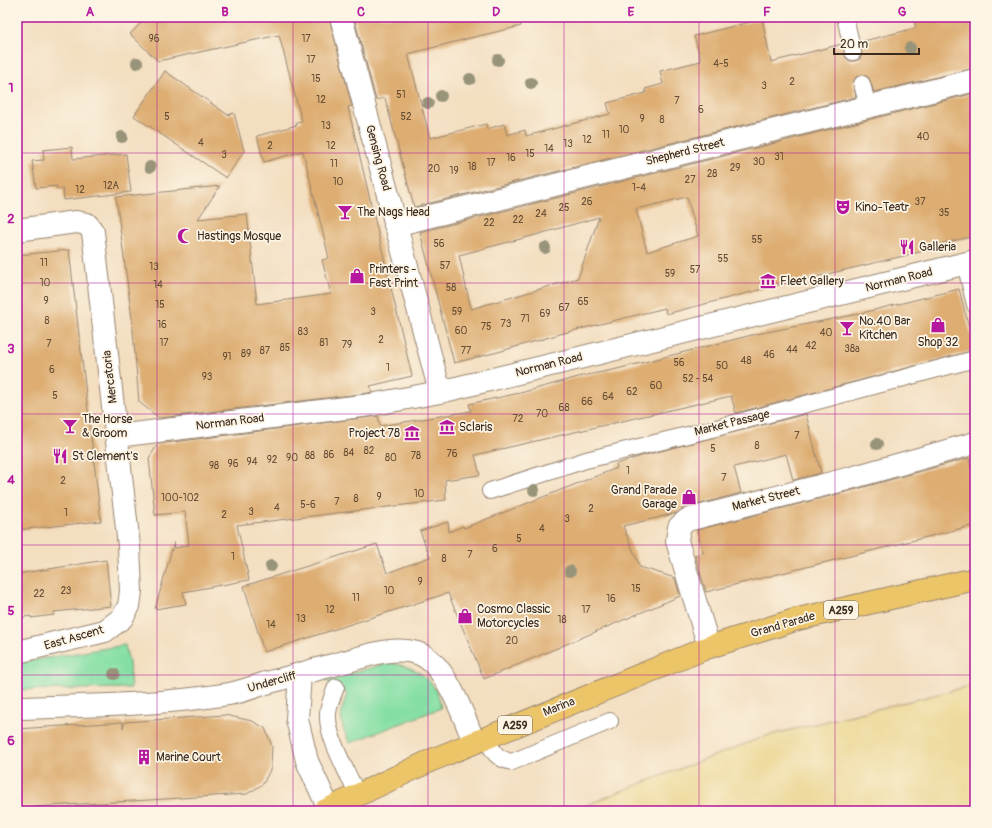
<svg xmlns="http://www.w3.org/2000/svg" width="992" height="828" viewBox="0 0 992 828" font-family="Pangolin,sans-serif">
  <rect width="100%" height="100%" fill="#fcf5e5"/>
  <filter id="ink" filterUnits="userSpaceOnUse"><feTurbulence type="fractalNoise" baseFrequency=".025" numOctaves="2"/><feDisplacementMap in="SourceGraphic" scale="8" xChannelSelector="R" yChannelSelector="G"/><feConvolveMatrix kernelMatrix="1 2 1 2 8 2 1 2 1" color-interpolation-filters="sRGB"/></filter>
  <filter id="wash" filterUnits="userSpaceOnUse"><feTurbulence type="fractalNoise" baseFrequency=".012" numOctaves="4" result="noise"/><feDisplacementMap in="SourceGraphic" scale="16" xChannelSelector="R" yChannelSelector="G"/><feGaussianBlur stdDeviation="0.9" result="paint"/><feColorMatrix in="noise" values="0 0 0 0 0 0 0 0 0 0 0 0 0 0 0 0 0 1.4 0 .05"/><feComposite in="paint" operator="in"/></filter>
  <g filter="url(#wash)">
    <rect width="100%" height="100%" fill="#f3dec0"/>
    <!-- green -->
    <path fill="#85dfa5" stroke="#608462" d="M125 645 129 663 131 688 17 690V663Z
      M389 663C408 665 428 673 437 693 439 697 440 703 441 708L350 743C339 722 339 716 347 694L325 680Z"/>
    <!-- sand -->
    <path fill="#eeda9e" stroke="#94825e" d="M975 685V811H573L616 793 766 736Z"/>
    <g id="blocks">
      <!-- building -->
      <path fill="#ddad72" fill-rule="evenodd" d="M147 17H329L352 106 348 107 412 376 370 386 372 392 368 393 159 418 139 402 132 319 116 197 220 186 198 219 247 214 257 304 331 294 322 260 329 258 303 151 264 162 257 136 297 125 296 123 302 122 279 35 158 61 130 34Z
        M354 17H520L521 26 466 39 408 54 430 138 486 124 487 129 504 124 507 135 525 130 526 136 610 114 607 103 646 93 645 89 663 84 660 71 701 61 694 36 762 19 771 62 842 44 846 58 850 61H855L860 59 862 54 860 42 916 28 913 17H970L975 37V68L874 92 869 78 865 75H860L856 77 853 82 856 97 414 207 385 98 376 100Z
        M165 71 228 115 234 113 244 151 226 178 134 116Z
        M975 93V236L940 244 941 247 790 283V282L666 314 665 308 560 334 498 352 454 363 420 232ZM687 197 698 236 647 252 636 209ZM599 217 578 278 471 309 459 255 532 236Z
        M72 147 73 159 126 154 131 192 64 200 63 189H57V186L36 188 32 161 44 160 43 150Z
        M69 250 101 521 17 530V255Z
        M959 289 975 350 736 413 731 396 475 455 480 475 445 480 446 500 237 525 249 580 183 592 186 604 155 609 174 542 175 548 189 545 185 512 155 515 149 458 158 444 378 416 380 426 471 411 469 404 524 392 582 376 613 370 752 335 858 314Z
        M806 414 821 473 793 480 786 454 734 467 741 493 684 508 677 513 623 526 640 567 675 578 680 596 484 679 448 593 264 652 244 586 377 544 387 573 430 557 420 531 448 522 449 532 463 526 464 528 617 468 616 464 645 455Z
        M969 458 971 468 975 467V525L706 592 695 555 703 553 697 530 850 491Z
        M106 560 111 606 54 612V615L31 618V616L17 618V574Z
        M225 715 252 721 265 728 272 746 271 768 263 784 247 794 17 808V729L123 722V728L125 722Z"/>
    </g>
  </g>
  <g filter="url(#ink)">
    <use href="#blocks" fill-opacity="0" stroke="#97846f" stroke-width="1"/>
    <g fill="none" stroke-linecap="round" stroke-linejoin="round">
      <defs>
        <path id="service" d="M845 17 853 52
          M862 84 868 107
          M965 263 975 305
          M490 491 586 460 720 427 975 359
          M336 687C333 695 329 704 328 713 326 736 348 773 357 794
          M486 737C493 752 495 758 512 762L610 721"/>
        <path id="minor" d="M341 17 440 392
          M395 225 975 80
          M17 230 76 222 87 224 93 232 129 546 131 591 129 606 122 618 105 631 17 652
          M117 436 370 405 440 392 975 261
          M709 647 677 541 679 527 687 520 847 479 975 443
          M300 674 297 719 307 761 329 809
          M17 708C88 706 159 705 229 694 241 692 254 687 266 683 290 677 313 670 337 664 361 658 391 645 417 653 445 661 464 717 474 742"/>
        <path id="trunk" d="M324 811 432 760 709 647 798 619 975 579"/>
      </defs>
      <!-- service casing -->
      <use href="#service" stroke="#97846f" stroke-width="18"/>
      <!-- minor casing -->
      <use href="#minor" stroke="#97846f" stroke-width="24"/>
      <!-- trunk casing -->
      <use href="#trunk" stroke="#97846f" stroke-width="24"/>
      <!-- service -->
      <use href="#service" stroke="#fff" stroke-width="16"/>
      <!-- minor -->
      <use href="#minor" stroke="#fff" stroke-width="22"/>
      <!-- trunk -->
      <use href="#trunk" stroke="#edc569" stroke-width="22"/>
    </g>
    <!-- trees -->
    <g fill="#98947a">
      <circle cx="910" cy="48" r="6"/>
      <circle cx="498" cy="60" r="6"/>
      <circle cx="137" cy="63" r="6"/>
      <circle cx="470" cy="79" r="6"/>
      <circle cx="531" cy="83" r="6"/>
      <circle cx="441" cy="96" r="6"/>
      <circle cx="428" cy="103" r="6"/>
      <circle cx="122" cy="137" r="6"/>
      <circle cx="150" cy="167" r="6"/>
      <circle cx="545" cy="248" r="6"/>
      <circle cx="877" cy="444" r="6"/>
      <circle cx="534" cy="490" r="6"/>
      <circle cx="271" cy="566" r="6"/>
      <circle cx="570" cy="571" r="6"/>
      <circle cx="114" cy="674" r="6"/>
    </g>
  </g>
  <!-- grid -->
  <path fill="none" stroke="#b5179e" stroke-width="1" stroke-opacity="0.55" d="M157 17V811M293 17V811M428 17V811M564 17V811M699 17V811M835 17V811M17 153H975M17 283H975M17 414H975M17 545H975M17 675H975"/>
  <!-- icons -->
  <defs>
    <symbol id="theatre-bare" viewBox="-9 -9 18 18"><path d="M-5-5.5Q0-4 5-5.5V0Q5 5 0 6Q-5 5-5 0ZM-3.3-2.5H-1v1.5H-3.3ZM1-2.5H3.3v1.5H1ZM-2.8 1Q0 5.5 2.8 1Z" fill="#b5179e" stroke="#fcf5e5" stroke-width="2.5" paint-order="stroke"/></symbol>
    <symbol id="bar-bare" viewBox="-9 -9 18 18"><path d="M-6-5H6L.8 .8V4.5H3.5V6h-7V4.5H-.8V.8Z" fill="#b5179e" stroke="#fcf5e5" stroke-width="2.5" paint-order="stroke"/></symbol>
    <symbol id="mosque-bare" viewBox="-9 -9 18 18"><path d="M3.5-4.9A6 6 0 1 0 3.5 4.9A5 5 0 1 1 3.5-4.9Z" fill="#b5179e" stroke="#fcf5e5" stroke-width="2.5" paint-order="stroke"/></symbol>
    <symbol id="restaurant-bare" viewBox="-9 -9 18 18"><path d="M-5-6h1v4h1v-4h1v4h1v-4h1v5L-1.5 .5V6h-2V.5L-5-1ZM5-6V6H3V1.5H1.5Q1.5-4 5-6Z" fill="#b5179e" stroke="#fcf5e5" stroke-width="2.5" paint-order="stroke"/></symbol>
    <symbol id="shop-bare" viewBox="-9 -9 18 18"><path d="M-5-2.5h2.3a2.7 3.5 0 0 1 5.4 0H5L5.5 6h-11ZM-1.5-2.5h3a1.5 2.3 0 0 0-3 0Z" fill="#b5179e" stroke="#fcf5e5" stroke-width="2.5" paint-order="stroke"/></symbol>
    <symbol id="museum-bare" viewBox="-9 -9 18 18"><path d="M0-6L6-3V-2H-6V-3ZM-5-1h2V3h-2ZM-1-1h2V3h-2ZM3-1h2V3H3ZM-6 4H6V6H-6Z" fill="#b5179e" stroke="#fcf5e5" stroke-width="2.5" paint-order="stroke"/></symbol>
    <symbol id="building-bare" viewBox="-9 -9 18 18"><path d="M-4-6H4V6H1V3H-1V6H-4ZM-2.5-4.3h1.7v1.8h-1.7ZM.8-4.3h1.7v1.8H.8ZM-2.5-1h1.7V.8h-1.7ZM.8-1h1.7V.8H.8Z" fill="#b5179e" stroke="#fcf5e5" stroke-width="2.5" paint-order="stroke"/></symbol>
  </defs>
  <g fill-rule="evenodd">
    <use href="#theatre-bare" x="832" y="196" width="22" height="22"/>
    <use href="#bar-bare" x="334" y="201" width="22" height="22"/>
    <use href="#mosque-bare" x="174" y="225" width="22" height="22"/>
    <use href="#restaurant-bare" x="896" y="236" width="22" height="22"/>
    <use href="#shop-bare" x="346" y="265" width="22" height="22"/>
    <use href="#museum-bare" x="757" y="270" width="22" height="22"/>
    <use href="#shop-bare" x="927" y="314" width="22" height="22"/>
    <use href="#bar-bare" x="836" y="317" width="22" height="22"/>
    <use href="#bar-bare" x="59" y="415" width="22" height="22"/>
    <use href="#museum-bare" x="436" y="416" width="22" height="22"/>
    <use href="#museum-bare" x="401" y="422" width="22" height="22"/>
    <use href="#restaurant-bare" x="49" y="445" width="22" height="22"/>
    <use href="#shop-bare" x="678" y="486" width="22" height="22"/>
    <use href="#shop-bare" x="454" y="605" width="22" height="22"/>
    <use href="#building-bare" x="133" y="746" width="22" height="22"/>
  </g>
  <g text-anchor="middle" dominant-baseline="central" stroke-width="3.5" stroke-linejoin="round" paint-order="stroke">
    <!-- number labels -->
    <g font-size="10" fill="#644b33">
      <text x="154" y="39">96</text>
      <text x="306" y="39">17</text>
      <text x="311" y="60">17</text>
      <text x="721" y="64">4-5</text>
      <text x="316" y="79">15</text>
      <text x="792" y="82">2</text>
      <text x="764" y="86">3</text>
      <text x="401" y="95">51</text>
      <text x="321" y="100">12</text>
      <text x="677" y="101">7</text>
      <text x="701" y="110">6</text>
      <text x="167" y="117">5</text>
      <text x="406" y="117">52</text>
      <text x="642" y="119">9</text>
      <text x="662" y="120">8</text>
      <text x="326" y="126">13</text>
      <text x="624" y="130">10</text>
      <text x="606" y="135">11</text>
      <text x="923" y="137">40</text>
      <text x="587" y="140">12</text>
      <text x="201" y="143">4</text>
      <text x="568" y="144">13</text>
      <text x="270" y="146">2</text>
      <text x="331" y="146">12</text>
      <text x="549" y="149">14</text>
      <text x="530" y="154">15</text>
      <text x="224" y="155">3</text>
      <text x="779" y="157">31</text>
      <text x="511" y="158">16</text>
      <text x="759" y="162">30</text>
      <text x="491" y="163">17</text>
      <text x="334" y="164">11</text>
      <text x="472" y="167">18</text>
      <text x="735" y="168">29</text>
      <text x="434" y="169">20</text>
      <text x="454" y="171">19</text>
      <text x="712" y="174">28</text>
      <text x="690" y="180">27</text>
      <text x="338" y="182">10</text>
      <text x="111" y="186">12A</text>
      <text x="639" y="188">1-4</text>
      <text x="80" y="190">12</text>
      <text x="587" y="202">26</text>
      <text x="920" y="202">37</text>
      <text x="564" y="208">25</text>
      <text x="944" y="213">35</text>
      <text x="541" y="214">24</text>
      <text x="518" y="220">22</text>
      <text x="489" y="223">22</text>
      <text x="757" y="240">55</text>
      <text x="439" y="244">56</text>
      <text x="723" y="259">55</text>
      <text x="44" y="263">11</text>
      <text x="445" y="266">57</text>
      <text x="154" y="267">13</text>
      <text x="695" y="270">57</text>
      <text x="670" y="274">59</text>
      <text x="45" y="283">10</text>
      <text x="158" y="285">14</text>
      <text x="451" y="288">58</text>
      <text x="46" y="301">9</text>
      <text x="583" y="302">65</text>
      <text x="160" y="305">15</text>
      <text x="564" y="308">67</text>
      <text x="373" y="312">3</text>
      <text x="457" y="312">59</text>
      <text x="545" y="314">69</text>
      <text x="525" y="319">71</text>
      <text x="47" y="321">8</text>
      <text x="506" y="324">73</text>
      <text x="162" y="325">16</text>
      <text x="486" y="327">75</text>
      <text x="461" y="331">60</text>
      <text x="303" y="332">83</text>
      <text x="826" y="333">40</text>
      <text x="381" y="340">2</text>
      <text x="164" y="343">17</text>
      <text x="324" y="343">81</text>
      <text x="49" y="344">7</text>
      <text x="347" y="345">79</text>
      <text x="811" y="346">42</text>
      <text x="285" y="348">85</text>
      <text x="852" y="349">38a</text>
      <text x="792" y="350">44</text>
      <text x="265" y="351">87</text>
      <text x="466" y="351">77</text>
      <text x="246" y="354">89</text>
      <text x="769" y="355">46</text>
      <text x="227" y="357">91</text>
      <text x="746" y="361">48</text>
      <text x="679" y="363">56</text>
      <text x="722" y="366">50</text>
      <text x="388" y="368">1</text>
      <text x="52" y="370">6</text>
      <text x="207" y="377">93</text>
      <text x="698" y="379">52 - 54</text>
      <text x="656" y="386">60</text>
      <text x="632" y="392">62</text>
      <text x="55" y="396">5</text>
      <text x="608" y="397">64</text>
      <text x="587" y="402">66</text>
      <text x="564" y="408">68</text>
      <text x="542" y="414">70</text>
      <text x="518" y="419">72</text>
      <text x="797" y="436">7</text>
      <text x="757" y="446">8</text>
      <text x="713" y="449">5</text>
      <text x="369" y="451">82</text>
      <text x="349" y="453">84</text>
      <text x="452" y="454">76</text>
      <text x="329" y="455">86</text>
      <text x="310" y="456">88</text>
      <text x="416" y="456">78</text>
      <text x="292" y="458">90</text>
      <text x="391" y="458">80</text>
      <text x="272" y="460">92</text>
      <text x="252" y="462">94</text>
      <text x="233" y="464">96</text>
      <text x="214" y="466">98</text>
      <text x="628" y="471">1</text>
      <text x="724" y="478">7</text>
      <text x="63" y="481">2</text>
      <text x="419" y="494">10</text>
      <text x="379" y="497">9</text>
      <text x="180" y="498">100-102</text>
      <text x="356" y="499">8</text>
      <text x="337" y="502">7</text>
      <text x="308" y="505">5-6</text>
      <text x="277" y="508">4</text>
      <text x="591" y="509">2</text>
      <text x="251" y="512">3</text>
      <text x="66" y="513">1</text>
      <text x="224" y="515">2</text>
      <text x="567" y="519">3</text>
      <text x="542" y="529">4</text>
      <text x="519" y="539">5</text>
      <text x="495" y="549">6</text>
      <text x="470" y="555">7</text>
      <text x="233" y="557">1</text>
      <text x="444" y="559">8</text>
      <text x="420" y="582">9</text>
      <text x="636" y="589">15</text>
      <text x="66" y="591">23</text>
      <text x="389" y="591">10</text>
      <text x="39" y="594">22</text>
      <text x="356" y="598">11</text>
      <text x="611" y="599">16</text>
      <text x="330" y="610">12</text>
      <text x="586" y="610">17</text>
      <text x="301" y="619">13</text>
      <text x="562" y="620">18</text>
      <text x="271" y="625">14</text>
      <text x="512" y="641">20</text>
    </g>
    <!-- shield labels -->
    <g fill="#fcf5e5" stroke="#75675a" stroke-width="1">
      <rect x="824" y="601" width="34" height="18" rx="3"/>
      <rect x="498" y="716" width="34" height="18" rx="3"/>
    </g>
    <g font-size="11" font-weight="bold" fill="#3b2a1e">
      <text x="841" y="610">A259</text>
      <text x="515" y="725">A259</text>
    </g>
    <!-- street labels -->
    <g font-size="12" fill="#3b2a1e" stroke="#fcf5e5">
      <text transform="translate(685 152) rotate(-14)">Shepherd Street</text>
      <text transform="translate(378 158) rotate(75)">Gensing Road</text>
      <text transform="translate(899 280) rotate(-14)">Norman Road</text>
      <text transform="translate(549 365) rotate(-14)">Norman Road</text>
      <text transform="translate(110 377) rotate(-97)">Mercatoria</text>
      <text transform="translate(230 422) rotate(-7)">Norman Road</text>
      <text transform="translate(732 423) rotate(-14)">Market Passage</text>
      <text transform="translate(766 499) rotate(-14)">Market Street</text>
      <text transform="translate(783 625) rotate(-16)">Grand Parade</text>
      <text transform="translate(74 638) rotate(-16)">East Ascent</text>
      <text transform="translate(272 682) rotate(-16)">Undercliff</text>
      <text transform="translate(559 707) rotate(-22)">Marina</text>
    </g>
    <!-- poi labels -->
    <g font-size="12" fill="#3b2a1e" stroke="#fcf5e5" text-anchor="start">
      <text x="855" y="207">Kino-Teatr</text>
      <text x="357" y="212">The Nags Head</text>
      <text x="197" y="236">Hastings Mosque</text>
      <text x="919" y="247">Galleria</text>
      <text x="369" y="269">Printers -<tspan x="369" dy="14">Fast Print</tspan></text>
      <text x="780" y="281">Fleet Gallery</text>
      <text x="859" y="321">No.40 Bar<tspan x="859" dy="14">Kitchen</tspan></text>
      <text x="938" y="342" text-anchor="middle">Shop 32</text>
      <text x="82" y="419">The Horse<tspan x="82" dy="14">&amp; Groom</tspan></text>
      <text x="459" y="427">Sclaris</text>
      <text x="400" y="433" text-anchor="end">Project 78</text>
      <text x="72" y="456">St Clement's</text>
      <text x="677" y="490" text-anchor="end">Grand Parade<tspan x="677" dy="14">Garage</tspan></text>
      <text x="477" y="609">Cosmo Classic<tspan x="477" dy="14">Motorcycles</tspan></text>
      <text x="156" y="757">Marine Court</text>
    </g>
  </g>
  <!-- margin -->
  <rect width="992" height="828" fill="none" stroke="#fcf5e5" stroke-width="44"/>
  <!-- scale -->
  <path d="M834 48v6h85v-6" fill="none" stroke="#3b2a1e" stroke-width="2"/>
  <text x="840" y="48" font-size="12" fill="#3b2a1e" stroke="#fcf5e5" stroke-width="3" paint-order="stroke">20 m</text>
  <rect x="22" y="22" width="948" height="784" fill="none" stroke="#b5179e" stroke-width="1.5"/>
  <g font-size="13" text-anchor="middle" font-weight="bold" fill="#b5179e">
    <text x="90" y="16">A</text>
    <text x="225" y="16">B</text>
    <text x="361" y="16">C</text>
    <text x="496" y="16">D</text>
    <text x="631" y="16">E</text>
    <text x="767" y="16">F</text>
    <text x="902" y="16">G</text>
    <text x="11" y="92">1</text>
    <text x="11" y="223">2</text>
    <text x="11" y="353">3</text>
    <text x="11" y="484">4</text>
    <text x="11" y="615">5</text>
    <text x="11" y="745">6</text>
  </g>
</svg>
